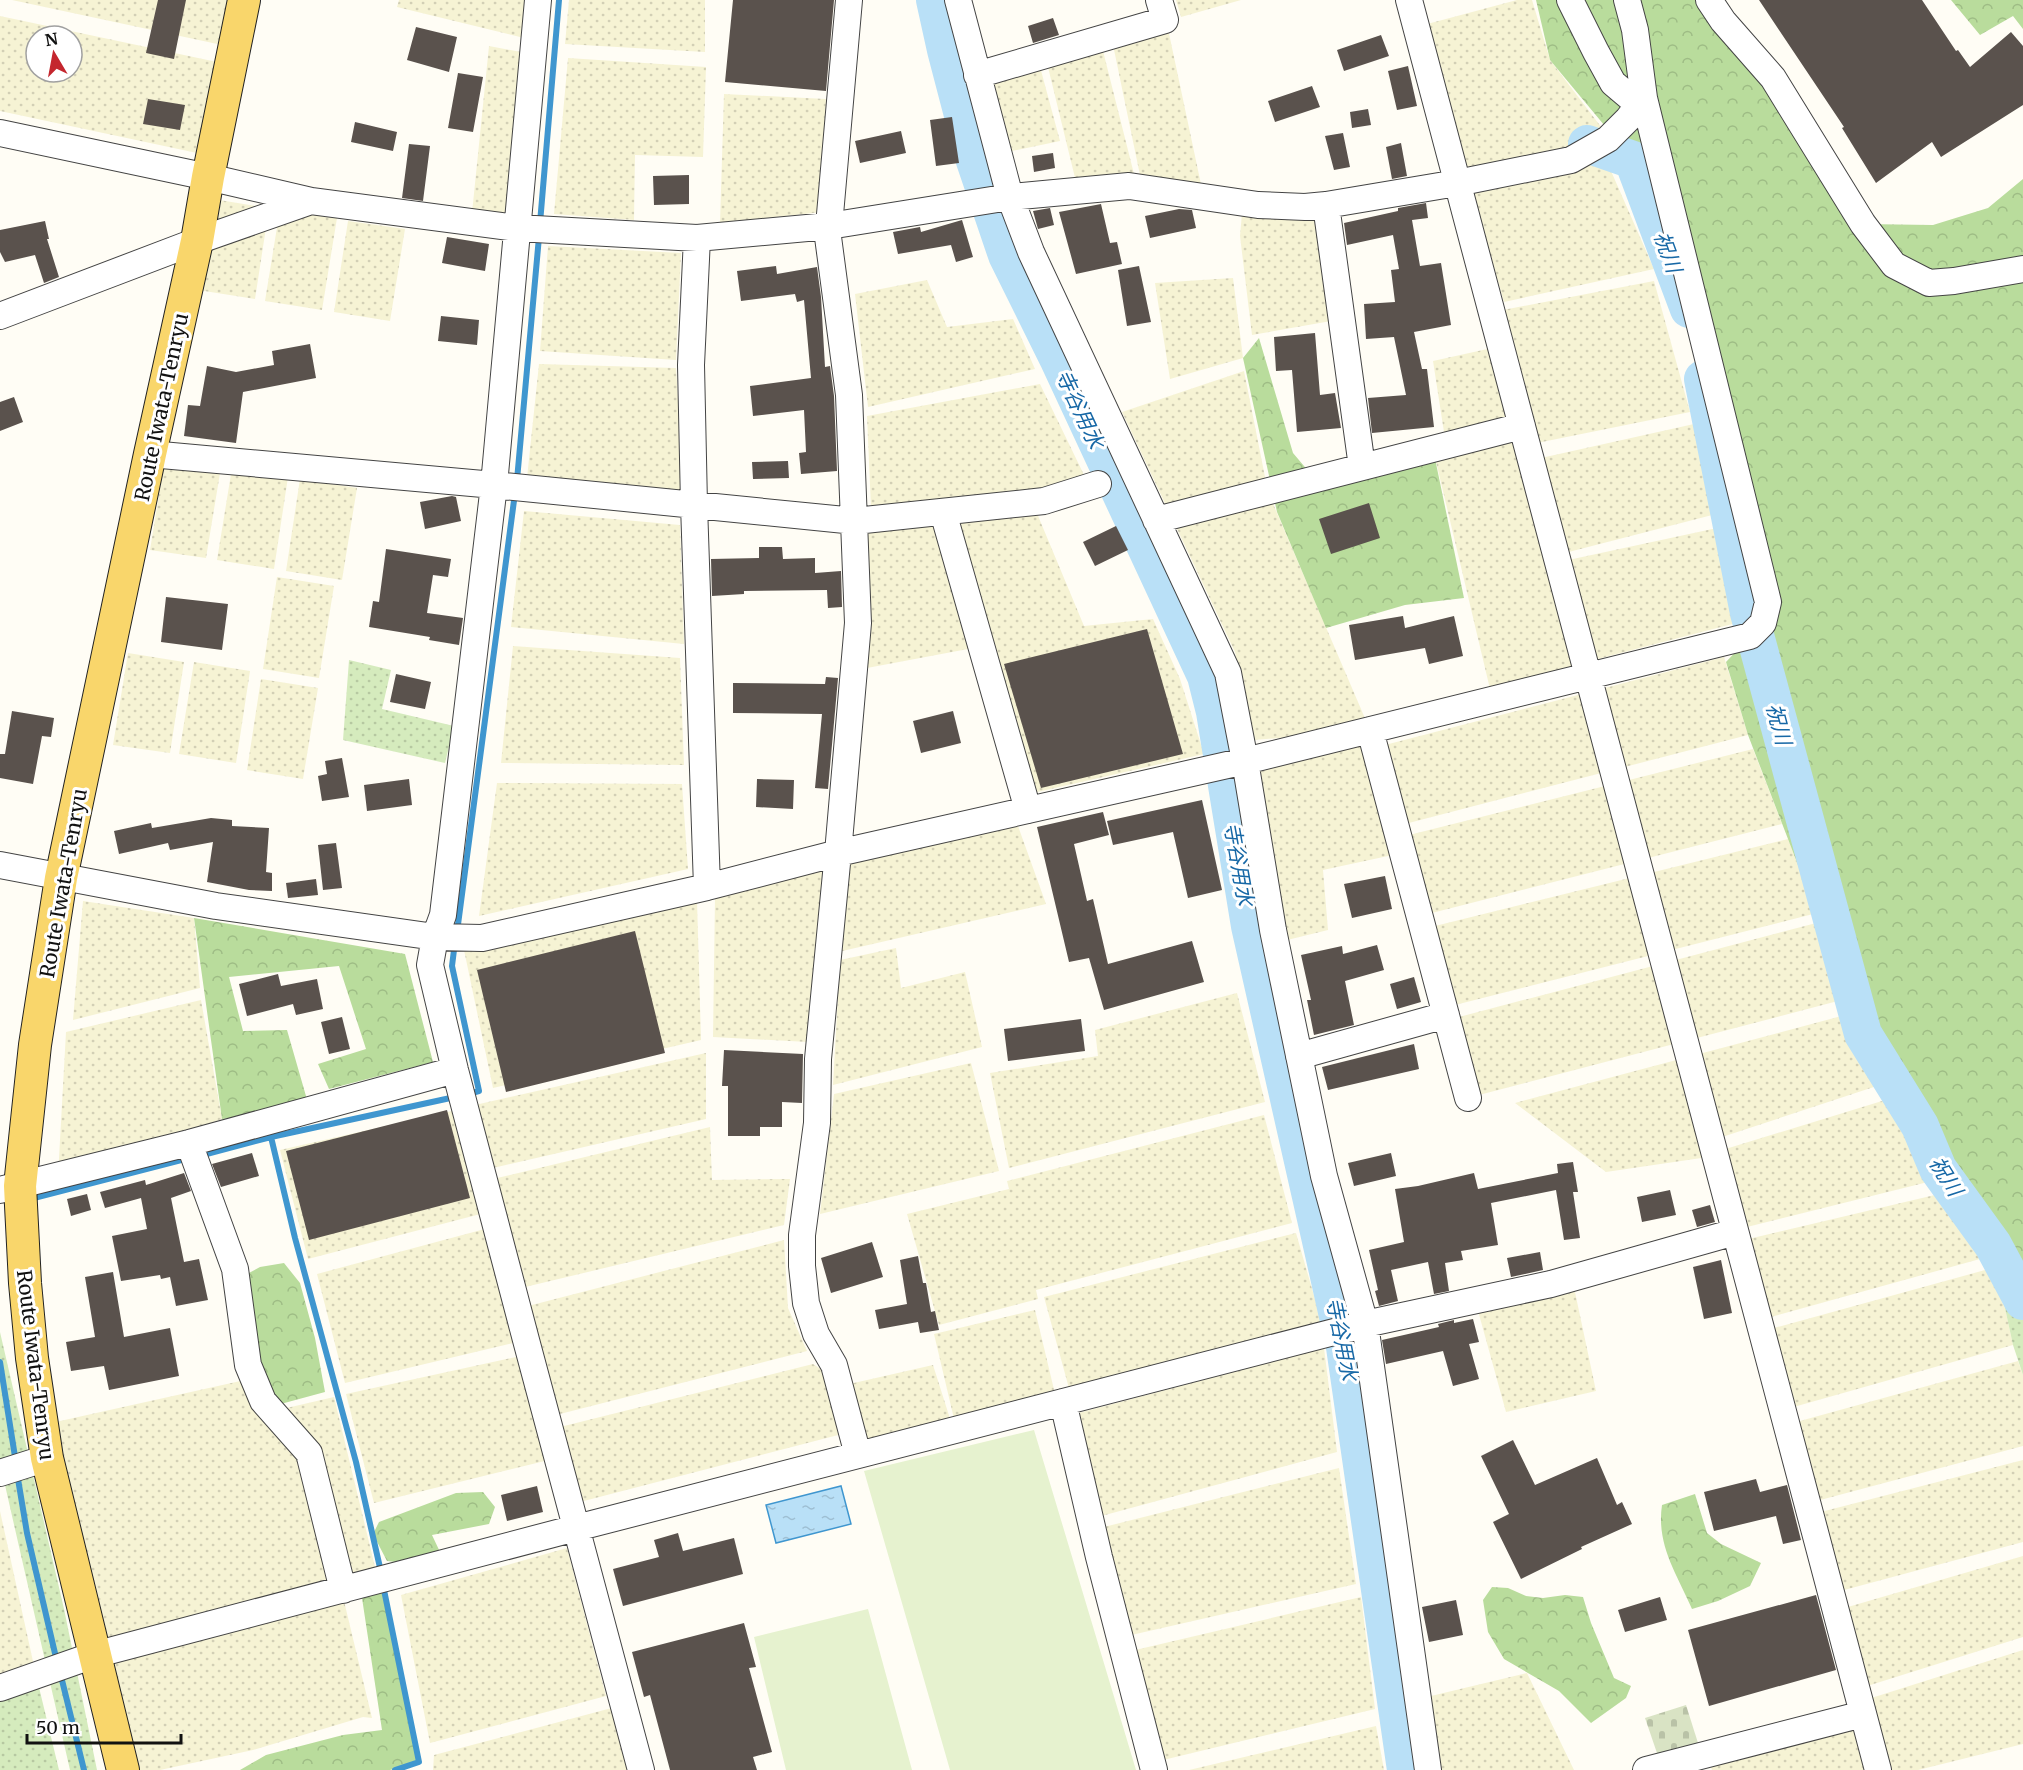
<svg xmlns="http://www.w3.org/2000/svg" width="2023" height="1770" viewBox="0 0 2023 1770" font-family="Merriweather,'Noto Sans JP',serif">
  <defs>
    <pattern id="farmland-dots" width="8" height="8" patternUnits="userSpaceOnUse" patternTransform="scale(1.5)"><rect width="8" height="8" fill="#f6f3d4"/><path d="M2 2h.1M6 6h.1" fill="none" stroke="#d2cfb5" stroke-width="1.8" stroke-linecap="round"/></pattern>
    <pattern id="grass-dots" width="8" height="8" patternUnits="userSpaceOnUse" patternTransform="scale(1.5)"><rect width="8" height="8" fill="#d5ebbd"/><path d="M2 2h.1M6 6h.1" fill="none" stroke="#b6c8a1" stroke-width="1.8" stroke-linecap="round"/></pattern>
    <pattern id="forest-crowns" width="20" height="18" patternUnits="userSpaceOnUse" patternTransform="scale(1.5)"><rect width="20" height="18" fill="#b9dc9c"/><path d="M2 6a3 3 0 1 1 6 0M12 15a3 3 0 1 1 6 0" fill="none" stroke="#9ebc85"/></pattern>
    <pattern id="cemetery-stones" width="16" height="16" patternUnits="userSpaceOnUse" patternTransform="scale(1.5)"><rect width="16" height="16" fill="#d9e3c4"/><path d="M2 7V4a2 2 0 0 1 4 0v3zM10 15v-3a2 2 0 0 1 4 0v3z" fill="#b9c2a7"/></pattern>
    <pattern id="water-ripples" width="26" height="14" patternUnits="userSpaceOnUse" patternTransform="scale(1.5)"><rect width="26" height="14" fill="#b9e0f7"/><path d="M2 4q2-2 4 0t4 0M15 11q2-2 4 0t4 0" fill="none" stroke="#9ebfd3"/></pattern>
  </defs>
  <rect width="100%" height="100%" fill="#fffdf5"/>
  <!-- farmland -->
  <path fill="url(#farmland-dots)" fill-rule="evenodd" d="M12 0H232L222 45Z
    M399 0H532L528 39 397 7Z
    M569 0H705V52L565 44Z
    M1176 0H1241L1181 17Z
    M1517 0H1532L1550 60 1605 132 1604 155 1654 269 1504 302 1472 191 1562 162 1464 167 1416 27Z
    M0 16 217 62 197 153 0 111ZM36 36H72V72H36Z
    M1167 24 1202 189 1141 180 1112 40Z
    M1101 43 1134 174 1077 186 1046 59Z
    M489 46 526 53 511 219 472 213Z
    M568 58 706 67 703 157 635 155 634 220 554 214Z
    M1039 63 1060 141 1007 152 990 78Z
    M724 94 826 99 822 212 720 223Z
    M213 199 269 208 255 299 198 290Z
    M280 209 337 218 322 310 265 301Z
    M1242 213 1317 216 1331 321 1252 335 1240 236Z
    M348 221 405 229 390 321 334 312Z
    M548 246 681 253 676 360 540 351Z
    M1233 278 1243 358 1170 379 1155 283Z
    M927 280 947 327 1013 319 1035 369 868 407 855 294Z
    M1654 281 1690 412 1537 443 1503 310Z
    M1501 346 1532 460 1694 424 1720 513 1557 555 1559 562 1717 528 1744 621 1586 662 1590 676 1490 689 1433 449 1446 445 1433 361Z
    M539 364 676 368 684 493 527 478Z
    M1244 371 1268 492 1370 730 1402 853 1323 870 1328 930 1275 943 1245 761 1364 731 1254 740 1235 652 1122 412Z
    M1040 384 1085 477 1018 495 871 508 867 416Z
    M165 458 221 467 206 558 150 550Z
    M232 468 288 477 274 569 217 560Z
    M300 479 357 488 342 580 286 571Z
    M524 511 680 525 684 644 511 627Z
    M1036 511 1084 626 1153 619 1180 679 1204 754 1033 793 951 522Z
    M938 520 968 649 867 668V526Z
    M277 577 334 586 319 678 263 669Z
    M513 646 680 658 684 765 501 763Z
    M128 653 184 662 170 753 113 745Z
    M1724 657 1748 735 1401 825 1381 746Z
    M194 662 250 671 236 763 179 754Z
    M261 679 318 688 303 779 247 770Z
    M1753 749 1782 824 1424 915 1405 836Z
    M497 783 682 784 688 869 479 916Z
    M1018 826 1046 904 838 952 848 863Z
    M1788 839 1817 913 1455 1005 1435 926Z
    M829 869 808 1042 713 1037 715 898Z
    M697 900 701 1040 493 1088 464 950Z
    M83 901 194 918 200 988 73 1020Z
    M1820 922 1853 997 1479 1095 1459 1017Z
    M896 948 901 988 965 972 982 1047 833 1085 840 960Z
    M1237 993 1265 1102 1009 1168 990 1073 1098 1056 1095 1030Z
    M201 1000 222 1119 58 1176 66 1032Z
    M1849 1014 1892 1081 1716 1139 1715 1156 1606 1172 1515 1103Z
    M706 1053V1119L493 1168 475 1105Z
    M971 1063 999 1171 820 1214 834 1094Z
    M1895 1097 1932 1181 1739 1229 1719 1151Z
    M465 1108 492 1211 308 1259 280 1150Z
    M1264 1115 1292 1223 1036 1290 1038 1299 939 1325 907 1214 1009 1189 1007 1181Z
    M710 1127 712 1180 790 1179 784 1225 521 1288 493 1179Z
    M1939 1194 1998 1254 1760 1320 1740 1241Z
    M496 1226 526 1340 345 1383 317 1274Z
    M1296 1233 1323 1327 1070 1392 1044 1297Z
    M784 1240 788 1308 807 1351 556 1415 528 1306Z
    M1996 1267 2013 1345 1783 1410 1763 1331Z
    M1572 1278 1596 1391 1506 1412 1475 1300Z
    M1035 1310 1056 1398 955 1423 934 1334Z
    M1324 1348 1337 1452 1094 1518 1071 1415Z
    M530 1354 557 1458 374 1503 346 1394Z
    M2018 1361 2023 1375V1446L1809 1503 1789 1424Z
    M813 1364 827 1373 842 1434 580 1502 560 1427Z
    M933 1365 952 1425 862 1448 845 1385Z
    M254 1378 278 1410 334 1397 376 1571 340 1577 328 1534 372 1718 363 1717 253 1750 160 1770H123L42 1425Z
    M2023 1460V1542L1833 1593 1813 1514Z
    M1339 1468 1356 1584 1127 1636 1100 1528Z
    M0 1511 36 1675 0 1688Z
    M567 1548 606 1696 430 1743 401 1595Z
    M2023 1556V1637L1861 1688 1841 1609Z
    M1361 1597 1375 1709 1159 1761 1131 1651Z
    M2023 1650V1744L1918 1770H1883L1865 1700Z
    M1527 1673 1574 1770H1440L1431 1696Z
    M623 1705 640 1770H433L434 1755Z
    M1863 1714 1878 1770H1712L1707 1754Z
    M1376 1726 1384 1770H1189Z"/>
  <!-- grass -->
  <path fill="url(#grass-dots)" d="M349 660 391 670 382 709 454 726 445 763 343 740Z
    M2011 1255 2023 1262V1375L2013 1345 1996 1267Z
    M0 1332 64 1609 97 1770H70L2 1472 0 1457Z
    M36 1675 59 1770H0V1688Z"/>
  <!-- forest -->
  <path fill="url(#forest-crowns)" d="M922 0H952L959 62 934 70Z
    M1536 0H1715L1863 224 1933 225 1988 208 2023 179V1262L1993 1245 1863 1034 1748 735 1726 662 1771 614 1691 315 1639 167 1550 60Z
    M1951 0H2023V29L2013 16 1980 35Z
    M1259 338 1293 453 1315 479 1433 449 1464 598 1405 605 1326 628 1277 512 1243 358Z
    M194 918 405 954 433 1062 329 1089 318 1064 366 1049 339 966 229 977 243 1031 287 1030 310 1110 222 1119Z
    M284 1263 300 1283 315 1338 325 1392 277 1405 258 1388 245 1293 249 1273 260 1267Z
    M483 1492 495 1507 489 1524 432 1535 440 1552 405 1563 387 1561 373 1534 379 1522 456 1493Z
    M1695 1494 1707 1533 1721 1544 1761 1563 1750 1586 1718 1601 1692 1609C1677 1574 1656 1545 1662 1505Z
    M1492 1587 1508 1588 1526 1596 1543 1598 1565 1595 1583 1597 1591 1623 1614 1678 1631 1686 1626 1698 1591 1723 1559 1691 1504 1659 1488 1632 1483 1600Z
    M385 1592 419 1762 390 1770H240L266 1755 343 1735 382 1730 362 1598Z"/>
  <!-- cemetery -->
  <path fill="url(#cemetery-stones)" d="M1686 1705 1698 1743 1658 1756 1645 1718Z"/>
  <!-- pitch -->
  <path fill="#e6f2cf" d="M1034 1430 1136 1770H950L864 1471Z
    M868 1609 912 1770H786L754 1637Z"/>
  <!-- water -->
  <path fill="url(#water-ripples)" stroke="#3f96cf" stroke-width="1.5" d="M841 1486 851 1524 776 1543 766 1505Z"/>
  <g fill="none" stroke-linecap="round" stroke-linejoin="round">
    <!-- stream -->
    <path stroke="#3f96cf" stroke-width="6" d="M540 223 559 0
      M517 480 539 237
      M457 932 515 493
      M455 942 452 966 479 1091 468 1094
      M271 1137 295 1238 356 1462 381 1572
      M199 1156 271 1137 455 1097
      M30 1199 189 1158
      M0 1362 16 1463
      M17 1473 27 1533 57 1662
      M383 1585 419 1762 395 1770
      M60 1672 84 1770"/>
    <!-- river -->
    <path stroke="#b9e0f7" stroke-width="38" d="M935 0 946 50 975 161 1007 255 1058 358 1206 676 1215 712 1250 926 1345 1347 1406 1770
      M1587 144 1633 160 1689 309
      M1703 379 1749 613 1863 1034 1920 1126 1938 1169 1993 1245 2023 1301"/>
  </g>
  <!-- building -->
  <path fill="#5a524d" d="M158 0H186L174 59 146 53Z
    M733 0H834L826 91 725 82Z
    M1759 0H1922L1956 51 1958 50 1970 67 2011 32 2023 46V105L1941 157 1932 142 1876 183 1842 128 1844 127Z
    M1053 18 1059 35 1033 43 1028 26Z
    M416 27 457 37 449 72 407 60Z
    M1381 35 1389 56 1344 71 1337 50Z
    M1408 66 1417 106 1397 110 1388 71Z
    M458 73 483 77 473 132 448 128Z
    M1312 86 1320 107 1275 122 1268 101Z
    M148 99 185 105 180 130 143 124Z
    M1368 109 1371 125 1352 128 1350 112Z
    M952 117 959 163 936 166 930 120Z
    M355 122 397 132 393 151 351 142Z
    M901 131 906 153 860 163 855 141Z
    M1343 133 1350 167 1334 170 1325 136Z
    M1401 143 1407 176 1392 179 1386 147Z
    M409 144 430 146 423 201 402 198Z
    M1053 153 1055 168 1034 172 1032 156Z
    M689 175V204L654 205 653 176Z
    M1426 203 1428 218 1412 220 1420 266 1441 263 1451 325 1414 332 1422 369H1427L1434 427 1372 433 1368 398 1406 395 1394 337 1366 339 1364 304 1395 302 1391 270 1399 269 1393 235 1347 245 1344 223 1398 211V208Z
    M1101 204 1110 243 1117 242 1122 264 1076 274 1059 212Z
    M1050 208 1054 225 1038 229 1033 211Z
    M1179 209 1192 210 1196 228 1150 238 1145 216Z
    M962 220 973 257 956 262 951 245 898 254 893 232 920 227 921 232Z
    M45 221 49 239H47L59 277 44 283 35 255 5 262 0 252V230Z
    M447 237 489 244 485 271 442 263Z
    M776 266 777 274 817 267 821 297 825 367 830 366 834 396 837 471 801 474 799 453 806 452 804 410 753 416 750 386 811 378 804 300 797 302 795 294 741 301 737 271Z
    M1139 266 1151 322 1127 326 1118 270Z
    M441 316 479 320 477 345 438 341Z
    M1315 333 1320 395 1335 393 1341 428 1297 432 1292 370 1276 371 1274 337Z
    M310 344 316 378 243 392 236 443 184 436 188 405 200 406 207 366 236 372 274 365 272 351Z
    M14 397 23 422 0 431V402Z
    M788 461 789 478 753 479 752 462Z
    M452 496 456 497 461 521 425 529 420 502Z
    M1369 503 1380 538 1331 554 1319 519Z
    M1116 526 1128 550 1095 566 1083 542Z
    M759 547H782L783 559 815 558V573L841 571 842 607 828 608 827 590 744 591V594L712 596 711 559 759 558Z
    M386 549 451 559 448 577 433 575 427 613 463 618 459 645 429 640 430 637 369 627 373 601 379 602Z
    M166 597 228 604 222 650 161 642Z
    M1403 616 1405 628 1454 616 1463 656 1429 664 1425 648 1355 660 1349 625Z
    M1147 629 1183 754 1041 788 1004 664Z
    M396 674 431 682 425 709 390 702Z
    M826 677 838 678 828 789 815 788 822 714 733 713V683L825 684Z
    M12 711 54 718 51 737 42 736 33 784 0 778V754H5Z
    M953 711 961 743 921 753 913 721Z
    M342 758 349 797 322 801 318 776 327 774 325 761Z
    M409 779 412 805 367 811 364 785Z
    M757 779 794 780 793 809 756 807Z
    M1202 800 1222 890 1188 898 1173 832 1113 845 1107 821Z
    M1103 812 1109 835 1074 844 1087 901 1093 899 1108 964 1192 941 1204 982 1104 1010 1089 958 1069 962 1037 827Z
    M211 818 232 820V826L269 828 266 872 272 873V891L249 890 207 882 213 842 170 850 168 843 119 854 114 831 151 823 152 828Z
    M336 843 342 888 323 890 318 845Z
    M1385 876 1392 909 1352 918 1344 884Z
    M316 879 318 895 288 898 286 883Z
    M635 931 665 1053 506 1092 477 970Z
    M1377 945 1384 970 1345 981 1354 1025 1314 1035 1307 1000H1311L1301 955 1342 946 1343 954Z
    M278 974 281 986 317 979 323 1009 296 1015 293 1004 247 1016 239 984Z
    M1414 977 1421 1002 1397 1009 1390 984Z
    M342 1017 350 1049 329 1054 321 1022Z
    M1081 1019 1085 1051 1008 1061 1004 1029Z
    M1414 1044 1419 1069 1328 1090 1322 1067Z
    M724 1050 803 1054 802 1103 782 1102V1127H760V1136H728V1086H722Z
    M447 1110 470 1198 309 1240 286 1151Z
    M252 1153 259 1176 221 1187 212 1164Z
    M1391 1153 1396 1176 1354 1186 1348 1163Z
    M1573 1162 1578 1192H1573L1580 1238 1564 1240 1556 1190 1491 1203 1498 1245 1461 1251 1463 1260 1445 1263 1449 1291 1434 1294 1428 1262 1391 1270 1398 1301 1379 1306 1375 1291 1378 1290 1369 1250 1404 1242 1395 1189 1418 1186 1474 1173 1478 1189 1558 1173 1557 1164Z
    M184 1173 191 1191 171 1198 184 1262 199 1259 208 1300 176 1306 170 1277 161 1279 160 1275 121 1281 112 1236 147 1229 141 1198 105 1208 100 1192 145 1180 146 1185Z
    M1670 1190 1676 1215 1642 1222 1637 1197Z
    M87 1194 91 1210 71 1216 67 1199Z
    M1710 1205 1715 1222 1697 1227 1692 1210Z
    M872 1242 883 1277 831 1293 821 1258Z
    M1540 1252 1543 1270 1511 1277 1507 1258Z
    M918 1256 923 1283H926L931 1312 935 1311 939 1330 920 1333 918 1322 879 1329 875 1310 907 1304 900 1260Z
    M1721 1260 1732 1313 1704 1319 1693 1267Z
    M113 1272 124 1337 170 1328 179 1376 109 1390 104 1366 71 1371 66 1342 95 1337 85 1277Z
    M1473 1319 1479 1342 1469 1344 1479 1379 1453 1386 1443 1351 1386 1364 1382 1340 1439 1327 1438 1324 1454 1320V1323Z
    M1513 1440 1535 1485 1597 1458 1617 1505 1622 1502 1632 1524 1581 1547 1582 1549 1521 1579 1493 1522 1509 1514 1481 1456Z
    M1756 1479 1760 1492 1787 1485 1801 1540 1783 1544 1776 1516 1714 1531 1704 1492Z
    M537 1486 543 1512 507 1521 501 1495Z
    M678 1533 683 1551 734 1538 743 1574 623 1606 613 1569 659 1557 654 1540Z
    M1816 1595 1836 1670 1709 1706 1688 1630Z
    M1660 1597 1667 1620 1625 1632 1618 1610Z
    M1456 1600 1463 1635 1429 1642 1422 1607Z
    M744 1623 756 1667 749 1668 772 1752 753 1757 757 1770H670L650 1695 644 1697 632 1652Z"/>
  <g fill="none" stroke-linecap="round" stroke-linejoin="round">
    <defs>
      <path id="minor" d="M538 0 494 485 443 915 435 937 430 965 455 1070 526 1340 641 1770
        M849 0 828 237 849 395 858 623 838 853 818 1059 817 1123 802 1235V1266L806 1303 816 1334 834 1365 858 1455
        M958 0 1010 197 1031 252 1228 673 1245 761 1273 930 1324 1176 1365 1324 1428 1770
        M1409 0 1878 1770
        M1570 0 1596 52 1613 83 1639 105
        M1709 0 1723 21 1773 78 1863 224 1894 265 1929 283 1954 281 2023 269
        M977 75 1165 20 1159 0
        M0 133 208 177 311 201 517 228 697 238 829 226 1010 197 1129 186 1258 205 1305 207 1326 205 1457 183 1571 160 1608 139 1628 119 1644 98
        M1326 205 1362 467
        M697 238 691 365 694 505 707 887
        M0 316 197 241 311 201
        M150 454 494 485 855 521 1044 501 1098 484
        M943 512 1028 810
        M1156 520 1522 426
        M1370 730 1468 1098
        M0 865 216 906 435 937 482 938 707 887 838 853 1245 761 1750 636 1763 623 1768 602 1644 98 1635 30 1627 0
        M1299 1056 1446 1015
        M189 1143 235 1269 248 1365 263 1401 309 1453 343 1590
        M0 1190 189 1143 455 1070
        M1063 1402 1099 1557 1154 1770
        M0 1473 47 1458
        M0 1688 94 1655 576 1528 1365 1324 1551 1284 1735 1232
        M1646 1770 1863 1714"/>
      <path id="major" d="M123 1770 47 1458 32 1358 25 1283 20 1186 35 1045 61 878 150 454 197 241 208 177 244 0"/>
    </defs>
    <!-- minor casing -->
    <use href="#minor" stroke="#444" stroke-width="28"/>
    <!-- major casing -->
    <use href="#major" stroke="#222" stroke-width="34"/>
    <!-- minor -->
    <use href="#minor" stroke="#fff" stroke-width="26"/>
    <!-- major -->
    <use href="#major" stroke="#f9d66b" stroke-width="32"/>
  </g>
  <g text-anchor="middle" dominant-baseline="central" stroke-width="6" stroke-linejoin="round" paint-order="stroke">
    <!-- street labels -->
    <g font-size="20" fill="#111" stroke="#fff">
      <text transform="translate(161 407) rotate(-78)">Route Iwata-Tenryu</text>
      <text transform="translate(63 883) rotate(-80)">Route Iwata-Tenryu</text>
      <text transform="translate(36 1365) rotate(83)">Route Iwata-Tenryu</text>
    </g>
    <!-- water labels -->
    <g font-size="21" font-style="italic" fill="#1768a6" stroke="#fff">
      <text transform="translate(1668 252) rotate(70)">祝川</text>
      <text transform="translate(1080 409) rotate(65)">寺谷用水</text>
      <text transform="translate(1779 724) rotate(75)">祝川</text>
      <text transform="translate(1239 864) rotate(80)">寺谷用水</text>
      <text transform="translate(1946 1176) rotate(58)">祝川</text>
      <text transform="translate(1342 1339) rotate(79)">寺谷用水</text>
    </g>
  </g>
  <!-- north arrow -->
  <g transform="translate(54 54) rotate(350)"><circle r="28" fill="#ffffff" stroke="#a0a0a0" stroke-width="1.5"/>
  <path d="M0-4.5L10 22L0 15L-10 22Z" fill="#c4262e"/>
  <text y="-9" font-size="16" font-weight="bold" text-anchor="middle" fill="#111111">N</text>
  </g>
  <!-- scale -->
  <path d="M27 1734v9h154v-9" fill="none" stroke="#111111" stroke-width="3"/>
  <text x="36" y="1734" font-size="18" fill="#111111" stroke="#ffffff" stroke-width="4.5" paint-order="stroke">50 m</text>
</svg>
